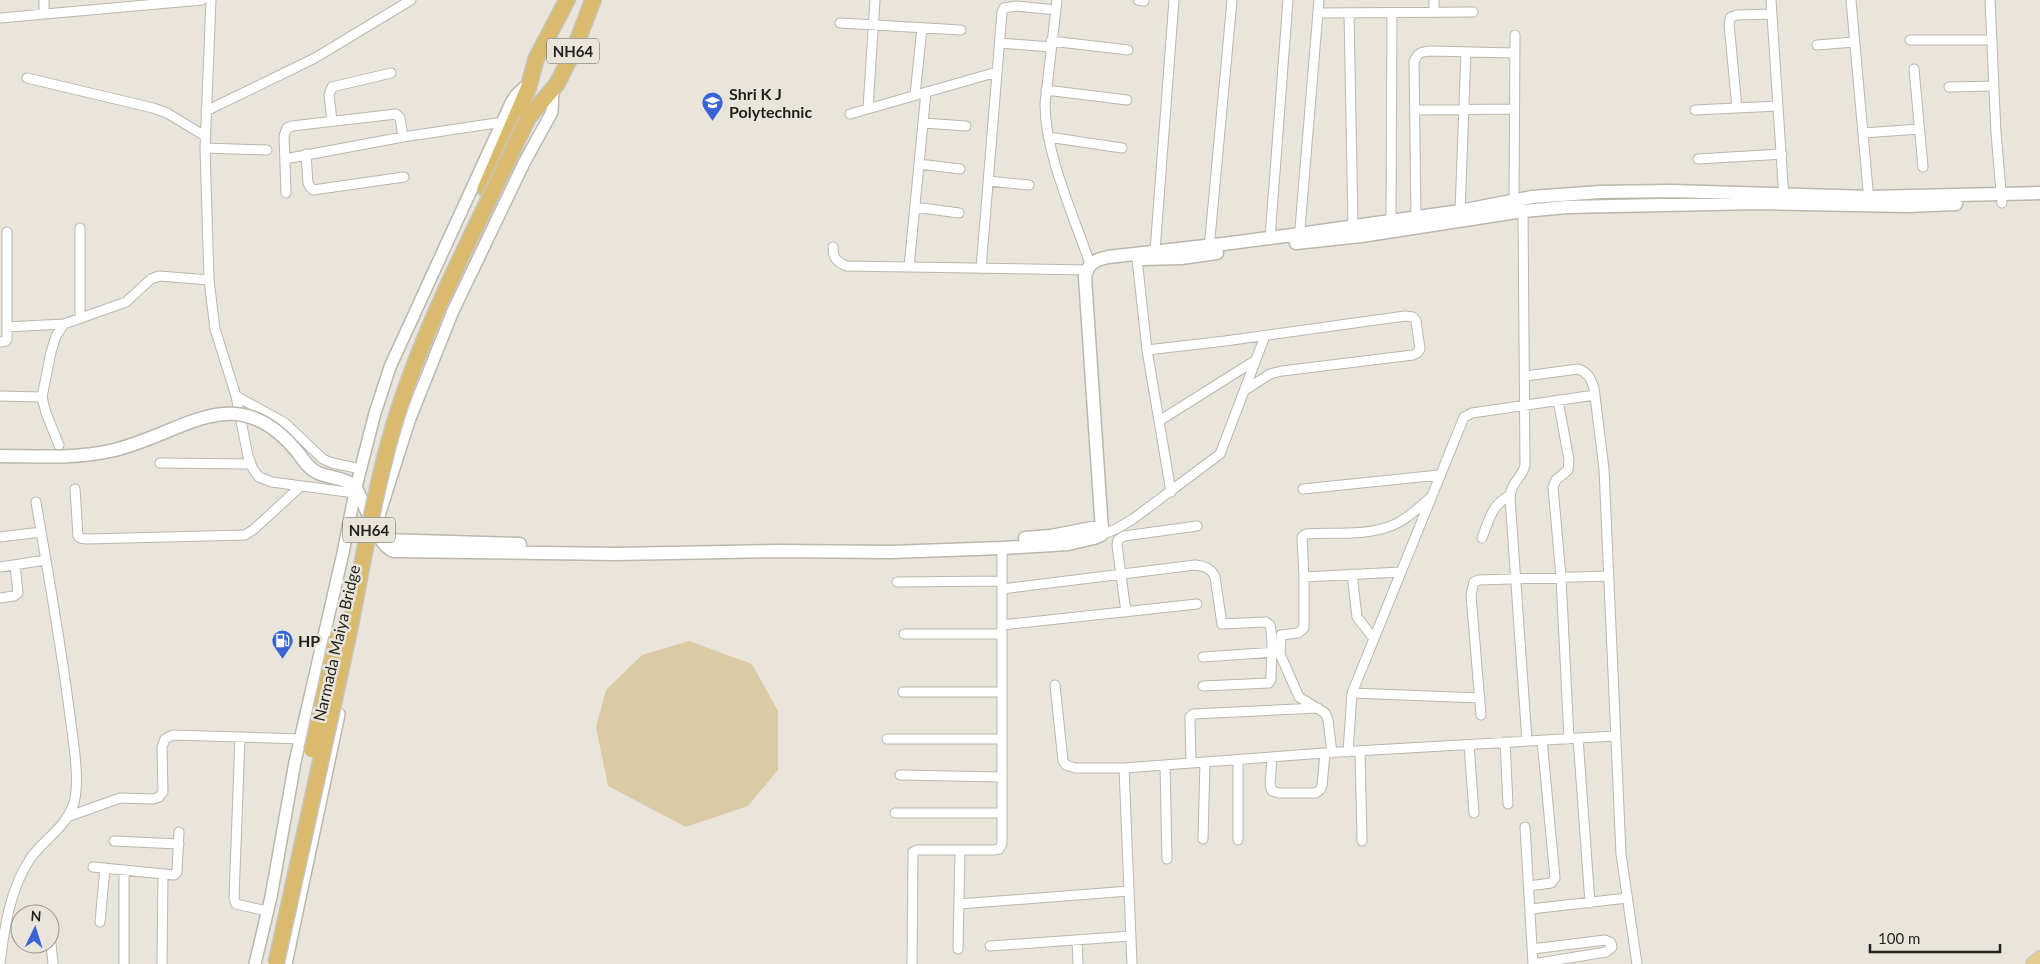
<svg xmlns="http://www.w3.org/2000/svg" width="2040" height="964" viewBox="0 0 2040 964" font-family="Lato,sans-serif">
  <rect width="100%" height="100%" fill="#eae5db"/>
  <!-- green -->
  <path fill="#dbcaa6" d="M689 641 752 664 778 711V770L748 806 686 827 608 786 596 727 606 690 642 655Z"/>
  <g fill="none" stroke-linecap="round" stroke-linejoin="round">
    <defs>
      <path id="minor" d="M211 0 205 148 209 280 215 329 236 396 248 456 253 469 259 477 272 482 355 493
        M1057 0 1045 104C1045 154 1074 216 1090 264
        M1138 0 1144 1
        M1434 0V12
        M1771 0 1784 199
        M1851 0 1869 201
        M1990 0 1996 133 2002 203
        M44 13V0
        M1318 13 1473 12
        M1349 13 1353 226
        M0 18 202 0
        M840 23 961 30
        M1910 40H1992
        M1051 41 1128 50
        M1000 43 1051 47
        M1817 45 1854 42
        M1914 69 1923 167
        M27 78 153 108 167 113 205 136
        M1949 87 1994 86
        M1046 90 1127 100
        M915 95 922 28
        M868 108 875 0
        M1737 108 1729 24 1731 17 1737 15 1772 14
        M1415 110 1514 109
        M1695 110 1778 106
        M206 111 315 58 411 0
        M850 114 997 72
        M332 121 329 95 332 87 391 73
        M923 123 966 126
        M1863 133 1919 129
        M1048 137 1122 148
        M205 148 267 150
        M306 154 308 183 310 187 313 190 404 177
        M285 159 403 137 503 122
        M1698 159 1782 154
        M919 164 960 169
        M988 181 1029 185
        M286 193 284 136 287 128 292 126 396 114 400 118 403 137
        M1514 204 1515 35
        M915 207 959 213
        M1460 211 1466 52
        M1523 211 1525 465C1522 479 1511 481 1510 498L1527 741
        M1416 217 1414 62C1417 53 1421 52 1430 51L1514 53
        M1391 221 1392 13
        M1270 238 1288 0
        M1299 240 1319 0
        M833 247C833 258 836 261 846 266L1086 270
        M1209 249 1232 0
        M1155 251 1174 0
        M1137 259 1147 350 1171 492
        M909 267 926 92
        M981 269 1002 12 1004 8 1016 6 1056 10
        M80 318V228
        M7 327 64 324
        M0 342 6 341 7 339V232
        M1147 350 1225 341 1405 316 1413 317 1416 321 1420 349 1417 353 1413 355 1282 371 1270 374 1245 390
        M1526 376 1578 369C1588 372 1591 379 1594 388L1604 469 1621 854 1637 964
        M0 396 42 397
        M236 396 285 423 323 459 332 463 361 469
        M1558 400 1569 460 1568 470 1556 480 1553 487 1561 577 1569 739
        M1159 421 1256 360
        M59 445 46 413 42 397 51 352 56 336 64 324 126 302 151 279 159 276 209 280
        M160 463 251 464
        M75 489 78 536 80 538 87 539 245 535 253 530 301 486
        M1303 489 1439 475
        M1101 535 1116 529 1133 519 1220 454 1265 336
        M0 537 41 532
        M1482 538C1490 518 1491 506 1510 495
        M0 567 46 560
        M1352 574 1357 617 1374 639
        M1304 577 1401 572
        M897 582 1002 581
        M1002 589 1195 565C1204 566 1211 568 1215 577L1222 624 1266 622 1270 625C1274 642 1271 662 1271 679L1269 683 1203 686
        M0 598 14 596 18 593 15 565
        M1126 612 1117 545 1118 540 1124 536 1197 526
        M1002 625 1197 604
        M904 634H1002
        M1280 654 1281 635 1298 633 1304 628V577L1302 537 1306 534C1333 532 1362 536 1388 527 1404 522 1417 509 1430 498
        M1203 657 1277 652 1280 654 1299 697 1325 713 1328 720 1332 753
        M1055 685 1063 761 1066 765 1075 768H1124L1338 752 1615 736
        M903 692H1002
        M1352 693 1480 698
        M1481 715 1471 595 1474 582 1479 580 1608 576
        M240 737 234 899 236 904 267 911
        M1578 738 1590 903
        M887 739H1002
        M1505 742 1508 804
        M1469 745 1474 813
        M1360 751 1362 841
        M1348 752 1352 693 1464 417 1472 413 1595 395
        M1272 757 1270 785 1272 791 1279 793H1316L1320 790 1322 786 1325 753
        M1191 763 1190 722V717L1193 714 1318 708
        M1165 765 1167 859
        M1124 768 1132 964
        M900 775 1002 777
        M895 813H1002
        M67 817 120 798 153 799 159 797 163 792 162 747 165 739 173 735 301 739
        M1525 827 1533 964
        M1203 839 1205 762
        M1238 840V760
        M114 841 179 844
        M93 867 174 875 177 872 179 832
        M124 870V964
        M1529 886 1551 883 1555 878 1542 740
        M959 904 1129 891
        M1531 909 1627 898
        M24 914 39 912 44 914
        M100 922 105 868
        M50 934 53 964
        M1077 940 1078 964
        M990 946 1131 936
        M958 949 960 850
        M1532 949 1605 940 1611 943 1612 947 1606 952 1533 964
        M0 964C4 929 10 889 30 859 43 840 64 829 73 806 81 784 73 740 70 716 61 644 48 573 36 502
        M162 964 163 874
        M912 964 913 852 917 850H994L999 849 1002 844V548"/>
      <path id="tertiary" d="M377 522 409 421 453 311 524 163 552 112 553 88
        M255 964 271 897 295 762 343 553 356 487 375 413 390 367 511 103 516 95 529 83
        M286 964 339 714"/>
      <path id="secondary" d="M1296 243 1361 236 1523 211 1567 207 1759 203 1907 206 1956 204
        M1142 259 1181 258 1217 253
        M299 454C304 461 309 469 318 473 330 478 349 478 356 489 366 504 377 546 394 551L616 554 778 551 891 552 1002 548 1068 544 1094 538 1101 535 1102 531 1085 277C1088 263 1095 260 1108 257L1223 244 1300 234 1460 211 1532 197 1600 192 1671 191 1869 197 2040 193
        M1025 538 1051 536 1102 526
        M383 540 520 544"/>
      <path id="primary" d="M2033 964 2040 958"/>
      <path id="trunk" d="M528 118 557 84 574 50 593 0
        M485 189 528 89 536 59 567 0"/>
    </defs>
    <!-- minor casing -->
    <use href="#minor" stroke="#bbb7ad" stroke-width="11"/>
    <!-- tertiary casing -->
    <use href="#tertiary" stroke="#bbb7ad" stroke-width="14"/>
    <!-- secondary casing -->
    <use href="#secondary" stroke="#bbb7ad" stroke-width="15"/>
    <!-- primary casing -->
    <use href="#primary" stroke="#c5c5c4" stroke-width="16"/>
    <!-- trunk casing -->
    <use href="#trunk" stroke="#c5c5c4" stroke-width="18"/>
    <!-- minor -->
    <use href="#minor" stroke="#fff" stroke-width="9"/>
    <!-- tertiary -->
    <use href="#tertiary" stroke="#fff" stroke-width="11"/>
    <!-- secondary -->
    <use href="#secondary" stroke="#fff" stroke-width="12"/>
    <!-- primary -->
    <use href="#primary" stroke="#e3cb91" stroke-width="14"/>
    <!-- trunk -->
    <use href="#trunk" stroke="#daba6c" stroke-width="15"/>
    <defs>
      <path id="secondary-bridge" d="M0 456C36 456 74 459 110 451 184 435 235 374 299 454"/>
      <path id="trunk-bridge" d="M312 750 337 638
        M276 964C299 855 325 746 348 637 362 568 373 497 393 428 425 320 481 219 528 118"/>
    </defs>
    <!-- secondary-bridge casing -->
    <use href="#secondary-bridge" stroke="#bbb7ad" stroke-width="15" stroke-linecap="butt"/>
    <!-- trunk-bridge casing -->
    <use href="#trunk-bridge" stroke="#c5c5c4" stroke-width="18" stroke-linecap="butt"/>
    <!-- secondary-bridge -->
    <use href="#secondary-bridge" stroke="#fff" stroke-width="12"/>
    <!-- trunk-bridge -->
    <use href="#trunk-bridge" stroke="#daba6c" stroke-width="15"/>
  </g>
  <!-- icons -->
  <defs>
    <symbol id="university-pin" viewBox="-11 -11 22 30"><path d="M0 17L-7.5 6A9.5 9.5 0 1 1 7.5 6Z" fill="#3a63d4" stroke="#eae5db"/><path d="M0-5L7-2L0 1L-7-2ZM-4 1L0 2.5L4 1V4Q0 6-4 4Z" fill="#fff"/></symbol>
    <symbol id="fuel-pin" viewBox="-11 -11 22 30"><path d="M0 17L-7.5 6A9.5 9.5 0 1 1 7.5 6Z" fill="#3a63d4" stroke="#eae5db"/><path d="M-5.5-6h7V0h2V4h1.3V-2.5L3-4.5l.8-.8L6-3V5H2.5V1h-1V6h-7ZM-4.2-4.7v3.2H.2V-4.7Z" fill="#fff"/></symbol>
  </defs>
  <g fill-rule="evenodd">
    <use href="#university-pin" x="700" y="90" width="25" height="34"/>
    <use href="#fuel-pin" x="270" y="628" width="25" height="34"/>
  </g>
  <g text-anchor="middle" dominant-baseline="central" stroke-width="5" stroke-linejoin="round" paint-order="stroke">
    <!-- shield labels -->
    <g fill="#eae5db" stroke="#5d5a55" stroke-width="1">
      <rect x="547" y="38.5" width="52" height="25" rx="4"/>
      <rect x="343" y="517.5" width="52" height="25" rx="4"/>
    </g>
    <g font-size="15" font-weight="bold" fill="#211f1c">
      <text x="573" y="51">NH64</text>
      <text x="369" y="530">NH64</text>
    </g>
    <!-- poi labels -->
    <g font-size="16" font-weight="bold" fill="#211f1c" stroke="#eae5db" text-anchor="start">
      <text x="729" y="93">Shri K J<tspan x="729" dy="18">Polytechnic</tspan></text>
      <text x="298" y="640">HP</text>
    </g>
    <!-- street labels -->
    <g font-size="16" fill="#211f1c" stroke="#eae5db">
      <text transform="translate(336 643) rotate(-77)">Narmada Maiya Bridge</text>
    </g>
  </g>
  <!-- north arrow -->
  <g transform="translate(35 929) rotate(4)"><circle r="24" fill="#eae5db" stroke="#9a968f"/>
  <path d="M0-4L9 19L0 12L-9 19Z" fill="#3a63d4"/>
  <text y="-8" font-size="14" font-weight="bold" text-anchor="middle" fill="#211f1c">N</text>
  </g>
  <!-- scale -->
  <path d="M1870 944v8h130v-8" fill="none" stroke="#211f1c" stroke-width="2.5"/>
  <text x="1878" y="944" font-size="15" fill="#211f1c" stroke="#eae5db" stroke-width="4" paint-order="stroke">100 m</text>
</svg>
